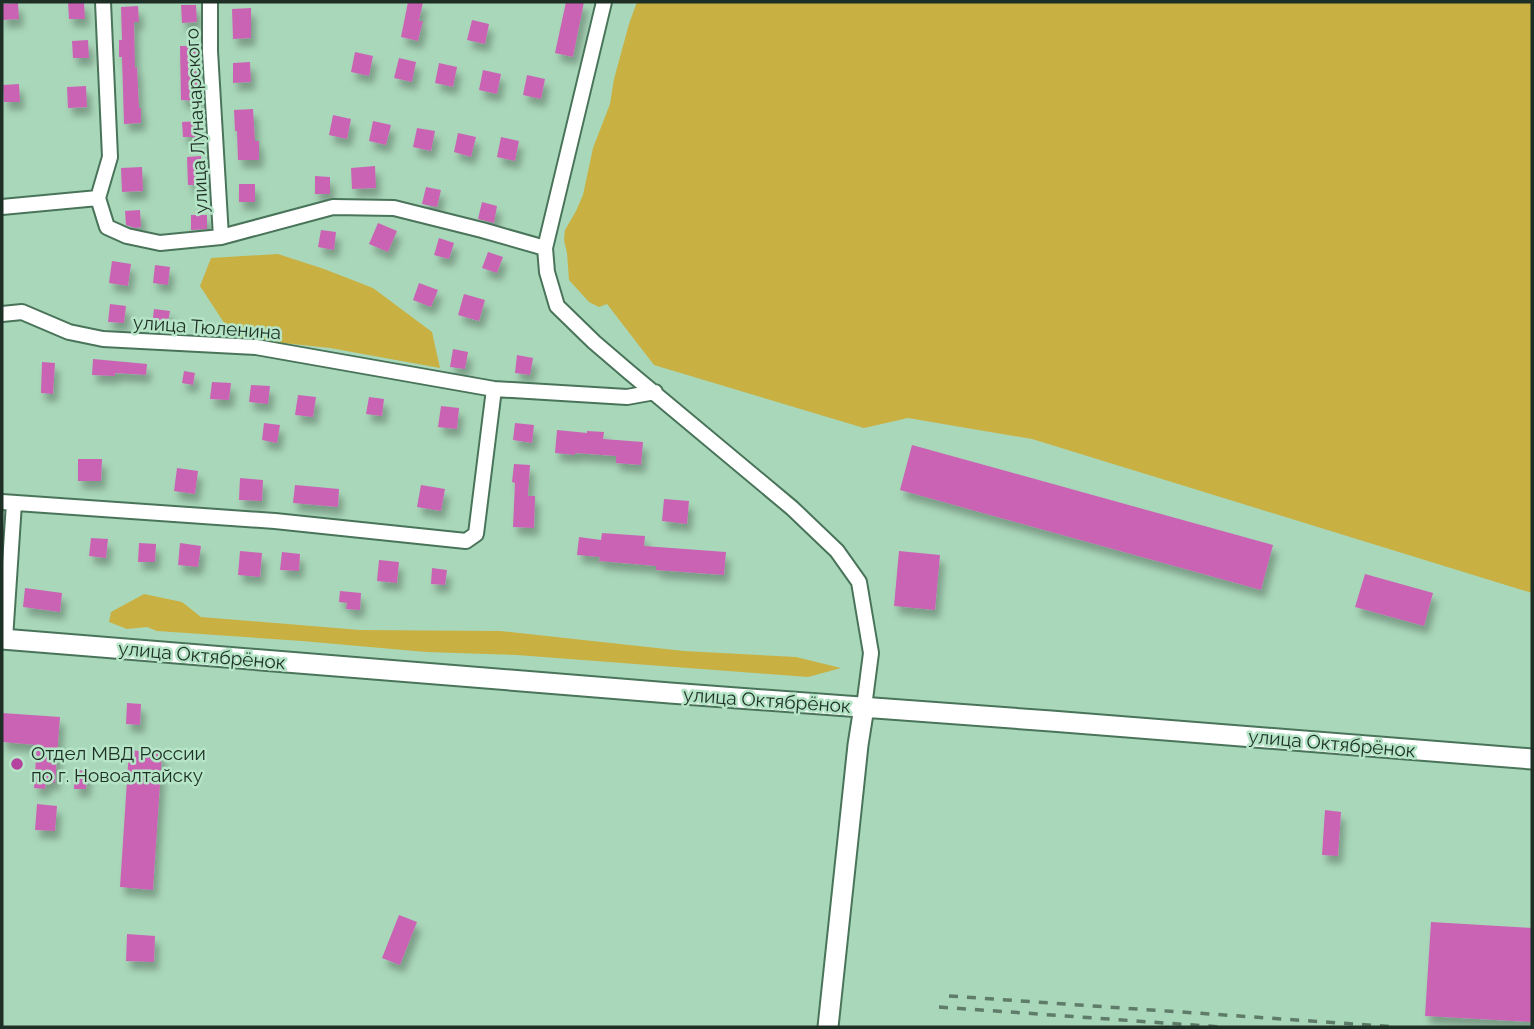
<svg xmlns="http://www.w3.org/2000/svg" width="1534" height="1029" viewBox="0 0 1534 1029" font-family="Raleway,sans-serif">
  <defs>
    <filter id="shadow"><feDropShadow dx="4.5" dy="8" stdDeviation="3.5" flood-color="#0004"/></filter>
  </defs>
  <rect width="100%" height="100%" fill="#a9d7b9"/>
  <!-- green -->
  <path fill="#c9b043" d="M637 2H1532V593L1032 439 908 418 864 428 654 365 607 304 599 307 589 302 569 280 567 253 564 240 565 230 576 211 583 195 593 148 610 104 614 79 629 24Z
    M278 254 324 269 373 288 432 332 440 368 330 348 234 338 200 286 211 258Z
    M144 594 182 602 201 617 360 630 500 631 684 651 796 657 841 668 808 677 517 655 426 652 302 641 157 631 147 627 127 629 109 622 111 612Z"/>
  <!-- building -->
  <path fill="#ca63b4" filter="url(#shadow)" d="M68 2H84L85 19H69Z
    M408 2H423L419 21H423L418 41 401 37Z
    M566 2H584L573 57 555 53Z
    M18 3 19 19 2 20V4Z
    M181 5H196L197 22 182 23Z
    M138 6 139 22H134L135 68 137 67 139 108H141V123L124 124 122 57H119V40H122L121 7Z
    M251 8V38L233 39 232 9Z
    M472 20 489 24 485 44 467 40Z
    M88 40 89 58H73L72 41Z
    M180 46H196V80H199V101L181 100Z
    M355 52 373 56 369 76 351 72Z
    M399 58 416 62 412 82 394 78Z
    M250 62 251 82 233 83V63Z
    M439 63 457 67 453 87 435 83Z
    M483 70 501 74 497 94 479 90Z
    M527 75 545 79 541 99 523 95Z
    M19 84 20 102H4L3 85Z
    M86 86 87 107 68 108 67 87Z
    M253 109 255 141H259V160H238L237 131H235L234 110Z
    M333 115 351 119 347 139 329 135Z
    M199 121 200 137H183L182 122Z
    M373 121 391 125 386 145 369 141Z
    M417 128 435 131 431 151 413 147Z
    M458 133 476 137 471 157 454 152Z
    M501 137 519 141 515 161 497 157Z
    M201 156 202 185H188L187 157Z
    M375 166 376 188 352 189 351 168Z
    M142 167 143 191 122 192 121 168Z
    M315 176 330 177V194H315Z
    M239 184H255V202H239Z
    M426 187 441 190 437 207 422 204Z
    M482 202 497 206 494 223 478 219Z
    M140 210 141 227 135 228 126 225 125 211Z
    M191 215H207V229L191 230Z
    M378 223 397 231 388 252 369 244Z
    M321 230 336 232 334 250 318 247Z
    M439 238 454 243 449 259 434 255Z
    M488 252 503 257 497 273 482 268Z
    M112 261 131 264 128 286 109 283Z
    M155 265 170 267 168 285 153 283Z
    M419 283 438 290 431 307 413 300Z
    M464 294 485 300 479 321 458 315Z
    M110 304 126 306 124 323 108 322Z
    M154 309 170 311 167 328 152 326Z
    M453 349 468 352 465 369 450 367Z
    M517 355 533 358 530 375 515 373Z
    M93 359 147 364 146 375 115 373V376L92 375Z
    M42 362 55 363 53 394 41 393Z
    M184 371 195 373 193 385 182 383Z
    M212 382 231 383 229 400 210 399Z
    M251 385 270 386 268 404 249 402Z
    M298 395 316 397 313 417 295 415Z
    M369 397 384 399 382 416 366 414Z
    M441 406 459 408 457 429 438 427Z
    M264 423 280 425 277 443 262 440Z
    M515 423 534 425 532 443 513 440Z
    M557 430 587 433V431L604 432 603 439 643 442 641 465 616 463V456L575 453V455L555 453Z
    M912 445 1273 545 1261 590 900 490Z
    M78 459H102L101 481H78Z
    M514 464 530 465 528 496H535L534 528 513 527 515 483 512 482Z
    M177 468 198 471 195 494 174 491Z
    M240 478 263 480 262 501 239 500Z
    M295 485 339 489 338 507 293 503Z
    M421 485 445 489 441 511 417 507Z
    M664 499 689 501 687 524 662 521Z
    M602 533 645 536 644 546 726 552 724 575 656 570V566L599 561 600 557 577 555 579 537 601 540Z
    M91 538 108 539 106 558 89 556Z
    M139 543 156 544 155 562H138Z
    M180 543 201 546 198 567 178 565Z
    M240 551 262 553 260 577 238 575Z
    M899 551 940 555 935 610 894 606Z
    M282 552 300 554 299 571 280 570Z
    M379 560 399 562 397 583 377 581Z
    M432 568 447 570 445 585 431 584Z
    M1365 574 1433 593 1424 626 1355 607Z
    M25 588 62 593 60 612 23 607Z
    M340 591 361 593 360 610 346 609 347 603 339 602Z
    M127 703 141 704 140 725 126 724Z
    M2 713 60 717 55 783 46 782 45 789 34 788 37 745 2 742Z
    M129 750 162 753 153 890 120 887Z
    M75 770 87 771 86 789H74Z
    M37 804 57 806 55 831 35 830Z
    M1325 810 1341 812 1338 856 1322 855Z
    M399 915 417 922 400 965 382 958Z
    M1431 922 1532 928V1022L1425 1016Z
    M127 934 155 936 154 962 126 961Z"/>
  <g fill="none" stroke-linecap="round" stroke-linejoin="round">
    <defs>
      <path id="street" d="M210 2V51L221 237
        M604 2 545 248 547 272 557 306 594 342 629 372 792 508 837 551 859 582 871 653 864 707
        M98 198 110 157 103 2
        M2 207 98 198 107 227 127 236 160 243 221 237 333 207 394 208 482 230 545 248
        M2 314 22 312 69 332 103 339 256 347 494 389 627 397 655 392
        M2 502 275 521 466 541 476 534 494 389
        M5 639 14 503"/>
      <path id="secondary" d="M2 639 670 693 1051 721 1532 759
        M828 1027 858 745 864 707"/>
    </defs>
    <!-- street casing -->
    <use href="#street" stroke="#49745a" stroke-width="18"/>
    <!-- secondary casing -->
    <use href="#secondary" stroke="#49745a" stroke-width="23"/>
    <!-- street -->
    <use href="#street" stroke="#fff" stroke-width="14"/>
    <!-- secondary -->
    <use href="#secondary" stroke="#fff" stroke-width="19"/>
    <!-- rail -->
    <path stroke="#5e7c69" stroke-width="3.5" stroke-dasharray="9 9" stroke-linecap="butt" d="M949 996 1398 1027
      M939 1007 1221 1027"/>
  </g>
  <!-- markers -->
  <circle fill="#b4429e" stroke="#b5e4c6" stroke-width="2.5" cx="17" cy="764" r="7"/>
  <g text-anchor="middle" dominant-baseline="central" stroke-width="5" stroke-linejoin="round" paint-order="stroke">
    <!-- street labels -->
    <g font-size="19" fill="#1e3025" stroke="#b5e4c6">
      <text transform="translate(196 121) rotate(-93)">улица Луначарского</text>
      <text transform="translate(207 327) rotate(4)">улица Тюленина</text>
      <text transform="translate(202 655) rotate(5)">улица Октябрёнок</text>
      <text transform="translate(767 700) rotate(4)">улица Октябрёнок</text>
      <text transform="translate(1332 743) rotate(5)">улица Октябрёнок</text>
    </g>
    <!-- poi labels -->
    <g font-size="19" fill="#1e3025" stroke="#b5e4c6" text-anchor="start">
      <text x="31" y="753">Отдел МВД России<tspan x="31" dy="22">по г. Новоалтайску</tspan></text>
    </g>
  </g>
  <!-- border -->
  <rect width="1534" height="1029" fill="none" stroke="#1e3025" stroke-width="7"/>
</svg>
